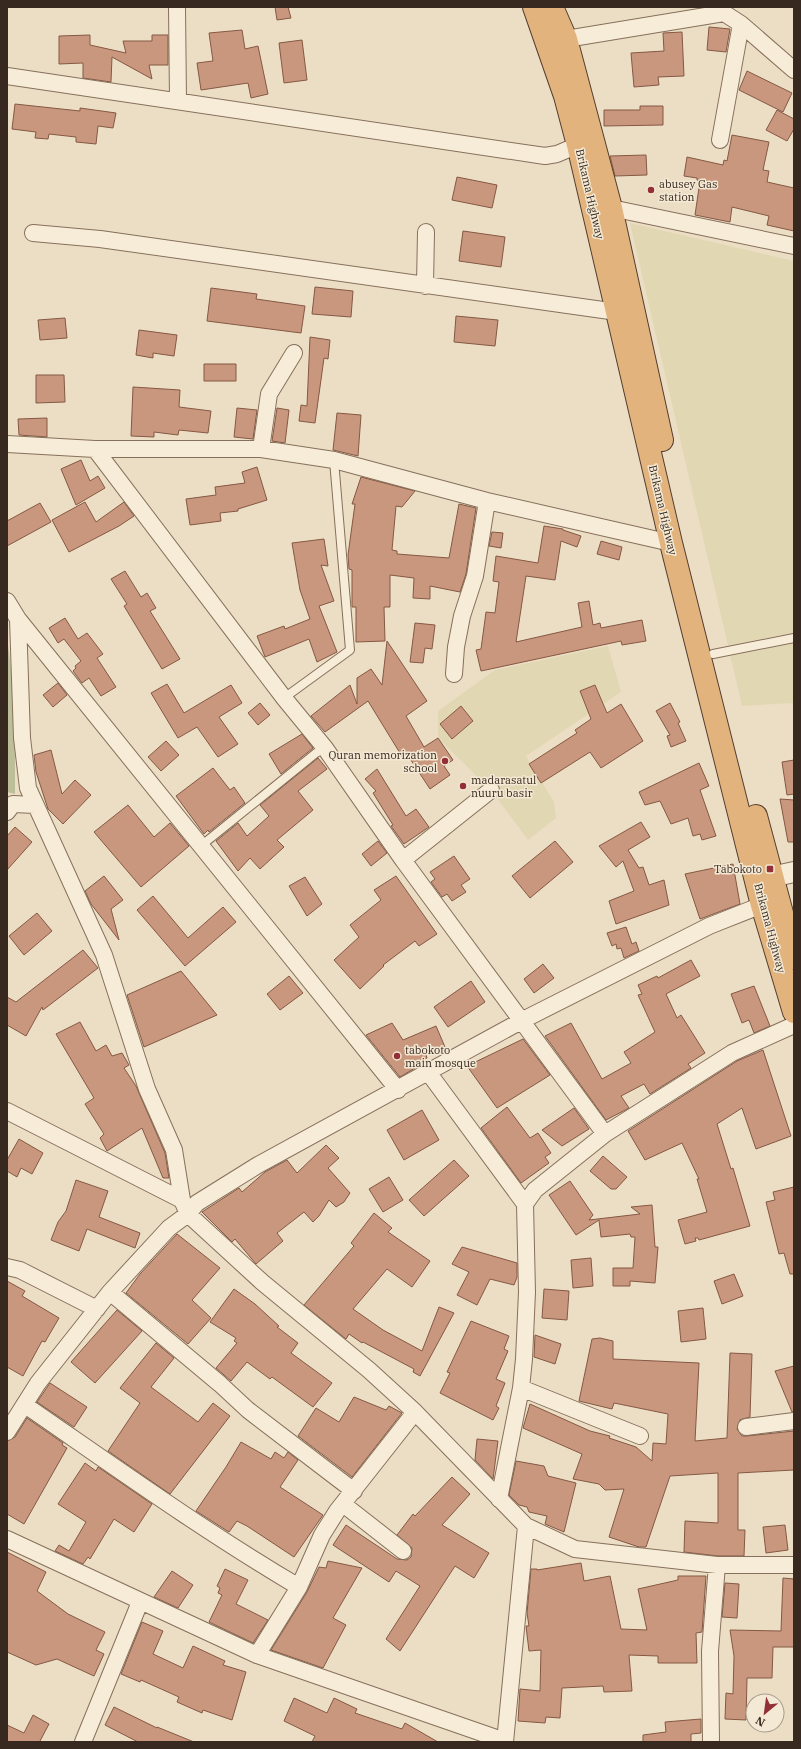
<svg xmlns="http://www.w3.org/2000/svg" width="801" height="1749" viewBox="0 0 801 1749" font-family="'IBM Plex Serif',serif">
  <rect width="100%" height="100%" fill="#ecdec5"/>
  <!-- farmland -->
  <path fill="#e2d7b3" d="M630 223 794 261V703L742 706Z
    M608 646 621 692 526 756 554 802 556 818 528 840 491 790 438 738V711L495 670Z"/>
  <!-- cemetery -->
  <path fill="#bdbf98" d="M7 638C15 690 15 742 15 794L7 792Z"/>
  <!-- building -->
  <path fill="#c9977d" stroke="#855843" d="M275 7H288L291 18 277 20Z
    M709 27 730 29 726 52 707 50Z
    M242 30 245 49 258 46 268 94 251 98 248 83 201 90 197 63 213 61 209 33Z
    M682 32 684 76 658 77 659 85 634 87 631 53 664 51 663 33Z
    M90 35V45L126 53 123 41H152V35H168V65H149L152 79 112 57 111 82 83 78V63L59 64V36Z
    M302 40 307 80 284 83 279 43Z
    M747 71 792 93 783 112 739 90Z
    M15 104 80 111V108L116 113 113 128 98 126 96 144 76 142V137L49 134 48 139 35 138 36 132 12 129Z
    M640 106H663V125L604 126V110H640Z
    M777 110 794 119V129L787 141 766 130Z
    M732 135 769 142 763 170 769 171 767 182 794 188V231L767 225 769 216 732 207 730 222 695 215 700 181 697 180V178L684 176 687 157 723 165 724 160 727 161Z
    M646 155 647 175 615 176 610 156Z
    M457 177 497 185 492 208 452 200Z
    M463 231 505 237 501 267 459 261Z
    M315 287 353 291 351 317 312 314Z
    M211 288 257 294 256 299 305 306 301 333 207 321Z
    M456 316 498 320 495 346 454 342Z
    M65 318 67 338 40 340 38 320Z
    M139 330 177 335 174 356 153 353V358L136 355Z
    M310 337 330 340 328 359 324 358 315 423 299 421 301 405 307 406Z
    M204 364H236V381H204Z
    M36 375H64L65 402 36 403Z
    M133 387 180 390 179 407 211 411 208 433 179 430 178 435 154 432V437L131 436Z
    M237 408 257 410 253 439 234 437Z
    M277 408 289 410 285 443 272 441Z
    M337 413 361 415 358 456 333 450Z
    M47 418V437L19 435 18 419Z
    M81 460 90 481 98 476 105 488 76 505 61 469Z
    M257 467 267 500 238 509V511L220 513 221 521 190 525 186 499 216 495 215 487 245 483 242 472Z
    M361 477 415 491 402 507 396 506 392 550 397 551V554L449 558 459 504 476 508 466 574 460 592 430 586V599L413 598 414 578 390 575V607H384L385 641 356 642V607H352V570L349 569 348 555 355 504H352Z
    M85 502 96 522 124 502 134 516 119 526 69 552 52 520Z
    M40 503 51 522 7 546V521Z
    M544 526 563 529V530L581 536 577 547 561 541 555 580 526 576 516 642 582 627 578 603 589 601 593 625 600 623 601 628 642 620 646 641 622 645 621 641 481 671 476 650 481 649 486 612 495 613 499 582 493 581 496 556 538 563Z
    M492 532 503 533 501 548 489 546Z
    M324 539 328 566 321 565 334 601 319 606 337 652 317 662 309 639 265 657 257 636 284 626 285 629 310 619 300 590 292 543Z
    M601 541 622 547 619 560 597 554Z
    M125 571 141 597 147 593 156 608 150 611 180 659 162 669 124 606 127 604 111 579Z
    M65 618 78 639 87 633 103 654 97 658 116 687 101 696 89 678 82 683 73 671 76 668 75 666 81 661 64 639 58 643 49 628Z
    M415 623 435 625 432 649 425 648 423 663 410 662Z
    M387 641 427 701 406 716 424 747 438 738 453 760 444 766 450 775 430 789 407 754 403 758 368 701 325 732 311 716 350 685 357 704V678L371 669 382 685Z
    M58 683 67 695 53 707 43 695Z
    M167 684 184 713 231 685 242 703 219 717 238 744 218 757 197 727 178 738 151 693Z
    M595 685 607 713 621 704 643 741 601 768 590 752 541 783 529 764 577 733 575 730 591 719 580 691Z
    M260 703 270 715 258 725 248 713Z
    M670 703 680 722 678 723 686 741 671 747 667 736 670 735 656 711Z
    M461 706 473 721 452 739 440 724Z
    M302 734 313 748 281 774 269 754Z
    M166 741 179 755 161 771 148 757Z
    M51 750 62 794 75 780 91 795 63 824 48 809 36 772 34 755Z
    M318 758 327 769 298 791 313 810 277 840 284 847 260 869 250 858 238 871 216 841 238 823 247 836 269 816 260 805Z
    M794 760V794L787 795 782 762Z
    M699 763 709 786 700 790 716 836 702 840 700 834 693 836 688 818 671 824 660 801 645 805 639 792Z
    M213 768 230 790 234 787 245 803 209 832 208 830 204 834 176 796Z
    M377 769 406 816 416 809 429 827 404 844 391 826 393 825 373 793 376 791 365 779Z
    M780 799 794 800V842H788Z
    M128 805 154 837 170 823 189 846 141 887 94 832Z
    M641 822 650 837 628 850 639 868 643 867 649 885 664 880 669 905 616 924 609 901 634 891 623 861 616 867 599 846Z
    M15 827 32 842 7 870V836Z
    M378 841 387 853 371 866 362 854Z
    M555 841 573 862 530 898 512 876Z
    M454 856 470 879 461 885 466 892 452 901 447 894 442 897 431 882 435 879 430 872Z
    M733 864 740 904 700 919 685 874Z
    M104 876 123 900 111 909 119 940 91 904 85 891Z
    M396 876 437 934 419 946 415 941 383 965 384 966 360 989 334 960 359 937 350 925 381 900 374 890Z
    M305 877 322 904 307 916 289 886Z
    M153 896 188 938 223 907 236 922 185 966 137 910Z
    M37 913 52 931 24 955 9 936Z
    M626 927 632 944 636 942 639 951 624 958 621 948 617 949 616 944 612 946 607 933Z
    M83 950 98 968 43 1010 42 1007 26 1036 7 1025V997L16 1002Z
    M691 960 700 976 666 994 677 1018 681 1015 705 1053 688 1064 691 1068 650 1094 644 1084 621 1096 629 1108 606 1120 545 1036 571 1023 602 1079 631 1063 624 1052 655 1032 638 995 642 994 638 985 657 976 658 978Z
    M543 964 554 978 534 993 524 979Z
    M181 971 217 1015 144 1047 127 995Z
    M289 976 303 993 280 1010 267 994Z
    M471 981 485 1002 448 1027 434 1007Z
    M754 986 770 1026 754 1033 749 1020 742 1023 731 994Z
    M80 1022 96 1051 106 1045 112 1056 122 1053 129 1065 124 1068 136 1086 165 1153 169 1178H163L142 1128 107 1151 100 1138 104 1134 85 1104 94 1098 56 1034Z
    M392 1023 403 1040 436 1026 445 1047 426 1055 427 1058 418 1062 420 1065 400 1077 366 1035Z
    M523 1039 550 1075 497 1108 467 1066Z
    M763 1050 791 1136 756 1149 742 1108 717 1124 731 1169 733 1168 750 1226 699 1240 698 1238H695L696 1241 685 1244 678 1220 707 1212 697 1179H699L682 1143 645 1160 628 1131 737 1061Z
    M507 1107 530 1138 538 1133 551 1153 545 1157 549 1163 521 1183 481 1128Z
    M574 1108 589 1129 562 1146 542 1130Z
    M422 1110 439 1140 404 1160 387 1130Z
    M19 1139 43 1153 32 1174 21 1168 17 1177 7 1171V1160Z
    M326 1145 339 1158 328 1168 350 1193 344 1202 336 1207 329 1200 319 1216 313 1222 304 1212 277 1233 283 1241 256 1264 235 1239 232 1242 202 1212 239 1188 242 1192 265 1172 287 1160 297 1173Z
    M603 1156 627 1177 616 1189H611L590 1171Z
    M454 1160 469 1176 424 1216 409 1200Z
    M389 1177 403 1200 383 1212 369 1189Z
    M76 1180 108 1191 99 1217 140 1233 135 1248 87 1229 79 1251 51 1240 58 1222 66 1211Z
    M570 1181 593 1215 589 1220 640 1214 631 1207 652 1205 655 1247H658L655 1283 630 1281V1286H613V1268H633L635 1237H631L630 1234 601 1237 599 1220 576 1235 549 1195Z
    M794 1187V1274H790L784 1253 779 1254 766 1202 775 1200 773 1192Z
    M374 1213 392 1228 388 1232 430 1261 412 1287 387 1269 353 1309 383 1330 422 1351 439 1307 454 1313 420 1376 413 1372 414 1369 363 1342 362 1343 349 1334 346 1339 304 1305 354 1246 351 1243Z
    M177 1234 220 1268 192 1300 211 1318 188 1344 126 1293 140 1274Z
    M462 1247 517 1263V1277L514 1285 490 1279 477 1305 457 1295 469 1272 452 1264Z
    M591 1258 593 1286 573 1288 571 1260Z
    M734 1274 743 1296 722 1304 714 1281Z
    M7 1281 25 1291 22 1296 59 1318 45 1342 42 1341 23 1376 7 1367Z
    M234 1289 255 1304 279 1326 277 1327 298 1343 291 1353 332 1383 313 1407 272 1377 270 1379 247 1362 231 1381 216 1368 237 1343 234 1341 236 1338 210 1322Z
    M544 1289 569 1291 567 1320 542 1318Z
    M703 1308 706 1339 681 1342 678 1311Z
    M117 1310 142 1331 95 1383 71 1362Z
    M471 1321 509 1336 504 1349 508 1351 496 1379 505 1383 496 1406 499 1408 493 1420 440 1393 450 1373 447 1372Z
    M535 1335 561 1344 555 1364 534 1357Z
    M600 1338 613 1341V1359L699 1363 695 1441 727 1438 730 1353 752 1354 750 1417 740 1420 737 1429 742 1436H747L794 1431V1470L738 1473V1530H745L744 1556H718L684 1552 685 1521 718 1523V1473L670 1476 646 1547H639L609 1537 624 1489 605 1490 599 1484 573 1479 582 1454 523 1428 530 1404 590 1431 610 1436 609 1438 636 1447 652 1461 653 1443 666 1444 668 1414 614 1403 612 1409 579 1401 592 1339Z
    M156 1343 174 1358 151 1387 198 1422 213 1403 230 1416 170 1494 108 1451 140 1403 120 1388Z
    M794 1366V1412H792L775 1371Z
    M50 1383 87 1407 74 1427 37 1402Z
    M354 1397 386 1410 389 1406 402 1413 352 1477 298 1436 316 1408 339 1422Z
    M27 1418 63 1443 62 1445 67 1448 24 1524 7 1514V1441L15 1437Z
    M477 1439 498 1441 493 1479 475 1460Z
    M241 1442 271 1459 275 1452 284 1458 288 1452 298 1460 280 1487 323 1515 294 1557 247 1526 237 1521 229 1532 196 1511 226 1467Z
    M516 1461 544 1466 548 1476 576 1483 564 1532 545 1524 547 1516 529 1512 527 1507 519 1505 509 1495Z
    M85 1463 96 1471 98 1467 152 1504 134 1532 114 1519 90 1559 88 1557 83 1564 55 1551 59 1545 69 1551 86 1522 58 1504Z
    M452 1477 470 1494 442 1525 489 1553 474 1578 455 1566 400 1651 386 1639 420 1586 396 1571 389 1582 333 1545 346 1525 397 1559 407 1560 411 1557 412 1548 397 1535 413 1514 415 1516Z
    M785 1525 788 1550 766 1553 763 1527Z
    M7 1552 46 1572 37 1591 68 1614 105 1632 96 1650 104 1654 94 1676 57 1659 36 1665 7 1652Z
    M328 1561 362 1568 333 1618 346 1625 323 1668 271 1650 307 1592 319 1567 326 1568Z
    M581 1563 584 1581 610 1576 621 1629 647 1630 638 1589 678 1580V1576H706L702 1632 696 1633 697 1663H658V1656L629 1655 632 1691 604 1692 603 1686 562 1688 560 1718 546 1717 545 1723 518 1721 520 1689 540 1691 541 1650 529 1651 526 1626H529L527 1613 531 1569H537V1570Z
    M225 1569 248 1580 236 1604 268 1620 253 1643 209 1622 222 1595 218 1593 220 1588 217 1586Z
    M172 1571 193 1585 178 1608 154 1597Z
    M783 1578 794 1579V1647H773L772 1678H747L746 1720 725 1719 726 1693 733 1694 734 1656 730 1630 781 1631Z
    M725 1583 739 1584 737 1618 722 1617Z
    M142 1622 163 1631 153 1654 183 1668 193 1646 225 1661 223 1665 246 1672 232 1720 203 1710 202 1713 177 1702 179 1697 141 1680 140 1682 121 1674Z
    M294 1698 327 1713 334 1698 357 1709 355 1713 402 1729 405 1723 438 1742H312L315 1736 284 1721Z
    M114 1707 157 1728V1727L194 1742H138L105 1725Z
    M33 1715 49 1724 40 1741 43 1742H7V1725L24 1733Z
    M701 1719V1733L691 1734V1742H643V1735L666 1732 665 1722Z"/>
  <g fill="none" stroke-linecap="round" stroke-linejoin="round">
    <defs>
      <path id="service" d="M713 654 794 638
        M284 698 350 650 334 460
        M202 845 316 753 325 748"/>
      <path id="minor" d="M177 7 178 101
        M566 39 724 13 741 24 794 70
        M7 76 545 156 557 154 578 145
        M720 140 741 24
        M611 208 794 246
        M33 233 100 239 617 312
        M425 286 426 232
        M7 444 95 449H261L334 460 487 501 671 543
        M95 449 284 698 325 748 403 860 605 1134
        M261 449 269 394 294 353
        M7 601 18 619 398 1090
        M18 619 22 738 28 788 104 955 147 1089 174 1150 182 1200
        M454 674 456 647 462 616 475 576 487 501
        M7 812 13 804 35 805
        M403 860 491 790
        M428 1072 525 1204 527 1292 524 1359 521 1388 499 1499
        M7 1111 182 1200 188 1214 262 1282 369 1370 415 1412 526 1526 575 1549 717 1565H794
        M525 1204 535 1190 605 1134 732 1053 794 1025
        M7 1267 20 1270 97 1309
        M110 1292 220 1384 248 1410 354 1491
        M521 1388 640 1436
        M25 1405C115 1467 204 1531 299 1587
        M746 1427 794 1421
        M7 1432 38 1383 110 1292 169 1228 188 1214 197 1203 258 1165 523 1020 709 926 762 905 772 904
        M343 1504 403 1551
        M7 1539 257 1655 505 1741
        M257 1655 299 1587 322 1535 337 1511 415 1412
        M83 1742 140 1602
        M505 1742 526 1526
        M711 1742 710 1651 717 1565"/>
      <path id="tertiary" d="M757 880 794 872"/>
      <path id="trunk" d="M534 7 565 96 578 145 671 543 762 905 794 1012
        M552 7 566 39 611 208 662 440
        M756 816 794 958"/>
    </defs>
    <!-- service casing -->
    <use href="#service" stroke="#86705c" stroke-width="10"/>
    <!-- minor casing -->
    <use href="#minor" stroke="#86705c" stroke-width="18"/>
    <!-- tertiary casing -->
    <use href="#tertiary" stroke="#86705c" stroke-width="22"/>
    <!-- trunk casing -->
    <use href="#trunk" stroke="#543e30" stroke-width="24"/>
    <!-- service -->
    <use href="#service" stroke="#f7ecd8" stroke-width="8"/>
    <!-- minor -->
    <use href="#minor" stroke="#f7ecd8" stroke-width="16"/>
    <!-- tertiary -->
    <use href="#tertiary" stroke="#f7ecd8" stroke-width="20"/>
    <!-- trunk -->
    <use href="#trunk" stroke="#e2b37c" stroke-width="22"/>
  </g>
  <!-- markers -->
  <g fill="#932f36" stroke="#f4e9d4" stroke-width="1.5">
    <circle cx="651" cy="190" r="4"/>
    <circle cx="445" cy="761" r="4"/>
    <circle cx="463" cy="786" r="4"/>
    <rect x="766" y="865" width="8" height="8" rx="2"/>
    <circle cx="397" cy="1056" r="4"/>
  </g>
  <g text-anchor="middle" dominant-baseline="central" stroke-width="3" stroke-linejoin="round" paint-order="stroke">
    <!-- poi labels -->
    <g font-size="11" fill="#37291f" stroke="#f4e9d4" text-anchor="start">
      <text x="659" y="184">abusey Gas<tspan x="659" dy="13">station</tspan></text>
      <text x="437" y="755" text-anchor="end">Quran memorization<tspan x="437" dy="13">school</tspan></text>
      <text x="471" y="780">madarasatul<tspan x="471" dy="13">nuuru basir</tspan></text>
      <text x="762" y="869" text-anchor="end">Tabokoto</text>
      <text x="405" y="1050">tabokoto<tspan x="405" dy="13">main mosque</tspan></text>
    </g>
    <!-- street labels -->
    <g font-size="11" fill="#37291f" stroke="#f4e9d4">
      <text transform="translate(590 194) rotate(77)">Brikama Highway</text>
      <text transform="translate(663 510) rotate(77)">Brikama Highway</text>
      <text transform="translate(770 928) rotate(75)">Brikama Highway</text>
    </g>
  </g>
  <!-- border -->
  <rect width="801" height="1749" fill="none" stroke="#37291f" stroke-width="16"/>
  <!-- north arrow -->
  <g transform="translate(765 1713) rotate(209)"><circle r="19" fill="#f4e9d4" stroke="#a89c8c"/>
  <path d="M0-3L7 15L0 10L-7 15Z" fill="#932f36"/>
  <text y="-6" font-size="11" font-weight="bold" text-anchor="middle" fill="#37291f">N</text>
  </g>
</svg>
